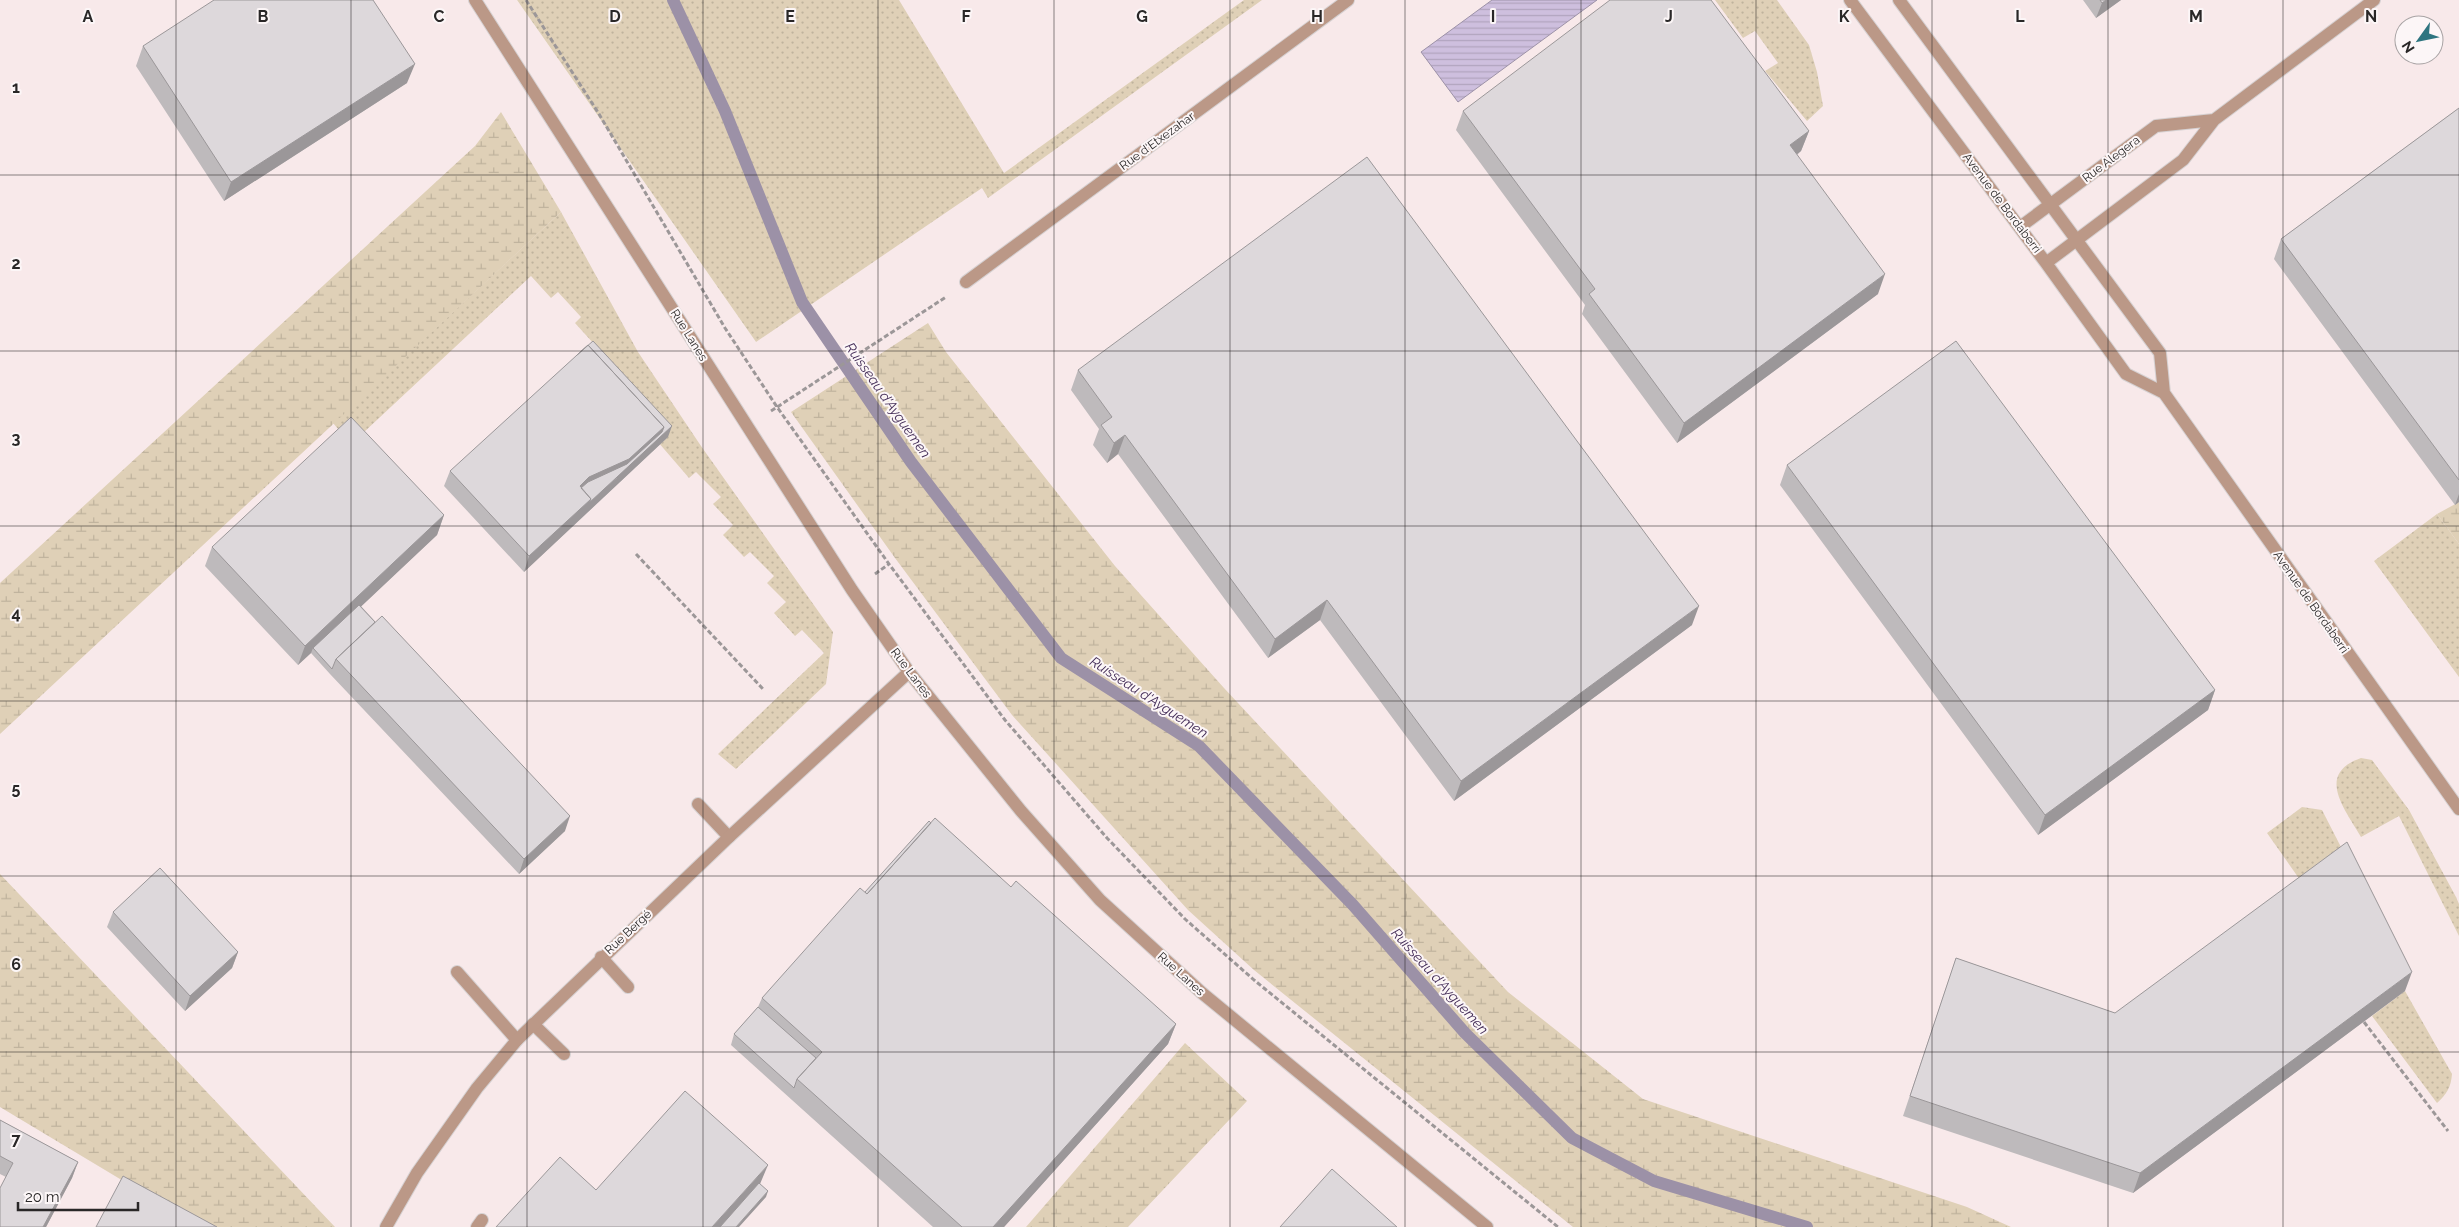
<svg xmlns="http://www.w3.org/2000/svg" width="2459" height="1227" viewBox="0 0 2459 1227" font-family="Raleway,sans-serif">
  <defs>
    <pattern id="grass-dots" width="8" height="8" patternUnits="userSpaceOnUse" patternTransform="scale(1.25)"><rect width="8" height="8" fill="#dfd0b7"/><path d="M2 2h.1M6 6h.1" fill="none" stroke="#bfb39d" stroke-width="1.8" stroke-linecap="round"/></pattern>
    <pattern id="wetland-marsh" width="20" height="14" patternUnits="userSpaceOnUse" patternTransform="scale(1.25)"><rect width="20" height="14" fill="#dfd0b7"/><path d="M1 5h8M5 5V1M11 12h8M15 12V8" fill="none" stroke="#bfb39d"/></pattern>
    <pattern id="water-rules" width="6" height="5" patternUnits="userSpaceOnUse" patternTransform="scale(1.25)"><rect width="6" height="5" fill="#cebfde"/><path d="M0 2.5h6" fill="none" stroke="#b1a4be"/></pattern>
  </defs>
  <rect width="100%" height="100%" fill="#fcf6f7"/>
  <!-- built -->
  <path fill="#f8e9ea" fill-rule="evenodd" d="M0 0H517L756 342 871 0H2459V1227H0ZM2404 25H2434V55H2404Z"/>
  <!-- grass -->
  <path fill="url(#grass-dots)" d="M517 0H899L1004 173 1244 0H1262L988 198 982 188 756 342Z
    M1715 0H1777L1809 45 1817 72 1823 106 1807 121 1765 71 1778 63 1755 31 1743 38Z
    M561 212 638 352 701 446 833 632 826 684 736 769 718 754 824 653 802 630 795 636 774 613 786 602 767 583 774 576 750 552 744 557 723 535 733 525 713 504 721 497 696 472 689 478 658 442 594 344 575 323 581 317 558 292 551 298 531 276 363 433 344 436 333 423Z
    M2437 514 2459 544V677L2374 561Z
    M2361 758 2372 760 2409 810 2456 897 2459 904V936L2399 816 2361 837C2345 809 2315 774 2361 758Z
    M2302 807 2322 810 2343 851 2305 887 2267 833Z
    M2405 991 2452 1074C2451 1087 2447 1094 2437 1103L2372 1016Z"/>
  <!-- wetland -->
  <path fill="url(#wetland-marsh)" d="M501 112 561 212 0 734V583L475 146Z
    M928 323 946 352 1115 566 1224 688 1508 992 1643 1099 1967 1207 2011 1227H1573L1254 970 1188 910 1012 715 895 558 791 412Z
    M2459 502V544L2437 514Z
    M0 874 335 1227H200L0 1107Z
    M1185 1043 1247 1101 1128 1227H1026Z"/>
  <!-- water -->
  <path fill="url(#water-rules)" stroke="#9c91a7" d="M1492 0H1597L1458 102 1421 52Z"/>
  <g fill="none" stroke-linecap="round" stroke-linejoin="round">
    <!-- stream -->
    <path stroke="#9c91a7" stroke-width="12" d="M673 0 725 111 802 302 911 462 1061 658 1199 746 1353 905 1465 1033 1572 1138 1654 1181 1807 1227"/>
    <defs>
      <path id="service" d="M698 804 729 837
        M601 957 628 987
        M457 972 517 1040
        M533 1024 564 1054
        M477 1227 482 1220"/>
      <path id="minor" d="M475 0 852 590 909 672 1021 811 1100 900 1202 993 1487 1227
        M1850 0 2046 263 2126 374 2164 393 2459 809
        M1899 0 2160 353 2164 393
        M2020 227 2156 126 2214 120
        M2046 263 2183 160 2214 120 2374 0
        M966 282 1348 0
        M386 1227 417 1173 477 1088 517 1040 729 837 909 672"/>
    </defs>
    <!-- service casing -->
    <use href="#service" stroke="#d6d1d2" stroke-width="14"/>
    <!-- minor casing -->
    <use href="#minor" stroke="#d6d1d2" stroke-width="14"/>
    <!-- path -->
    <path stroke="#9c9798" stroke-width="3" stroke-dasharray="5 2.5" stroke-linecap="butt" d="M526 0 599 114 725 328 777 407 889 564 1005 720 1107 838 1185 919 1254 980 1558 1227
      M771 411 946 297
      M636 554 763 689
      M875 574 889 564
      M2364 1022 2448 1131"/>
    <!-- service -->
    <use href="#service" stroke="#bb9887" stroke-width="12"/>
    <!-- minor -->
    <use href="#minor" stroke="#bb9887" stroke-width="12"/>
  </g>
  <!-- wall -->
  <path fill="#bebabc" d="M2083 0H2121L2096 18Z
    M143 46 407 83 224 201 136 66Z
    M2459 108V502L2455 505 2274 259 2281 239Z
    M1463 111 1809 131 1801 151 1797 155 1878 294 1677 443 1582 314 1585 305 1456 130Z
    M1078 370 1692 625 1454 801 1320 620 1268 658 1118 454 1107 463 1093 445 1099 429 1071 390Z
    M668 437 524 572 444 486 450 471Z
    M1787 465 2215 690 2208 710 2038 835 1780 485Z
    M444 515 437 535 361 606 565 831 519 874 330 674 311 653 298 665 205 566 212 547Z
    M1011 887 1176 1024 1168 1044 1004 1227H933L731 1045 734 1034 758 1007 762 998 865 892Z
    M113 912 238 952 232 968 185 1011 107 927Z
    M1956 958 2115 1013 2405 991 2133 1193 1903 1116Z
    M0 1120 78 1162 72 1178 46 1227H0L6 1177 0 1174Z"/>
  <!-- shaded-wall -->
  <path fill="#9b9799" d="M2106 0H2121L2096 18 2102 3Z
    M415 64 407 83 224 201 231 182Z
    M1809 131 1801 151 1783 165 1790 145Z
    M1885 274 1878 294 1677 443 1684 423Z
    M672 426 668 437 524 572 529 556 591 499 617 478 584 492 580 486 589 477 664 427Z
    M1125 435 1118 454 1107 463 1114 443Z
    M2459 494V502L2455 505Z
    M444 515 437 535 315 650 313 648 311 653 298 665 305 646Z
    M1327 600 1320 620 1268 658 1275 639Z
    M1699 606 1692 625 1454 801 1461 781Z
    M2215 690 2208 710 2038 835 2045 815Z
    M570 816 565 831 519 874 524 859Z
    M238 952 232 968 185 1011 190 996Z
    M2412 972 2405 991 2133 1193 2140 1173Z
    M1176 1024 1168 1044 1004 1227H993Z
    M78 1162 72 1178 46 1227H43Z
    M768 1165 760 1184 722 1227H712Z
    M768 1191 766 1197 739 1227H736Z"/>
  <!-- building -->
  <path fill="#ddd8db" stroke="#9b9799" d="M214 0H373L415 64 231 182 143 46Z
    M1610 0H1711L1809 131 1790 145 1885 274 1684 423 1589 294 1595 289 1463 111Z
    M2100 0H2106L2102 3Z
    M2459 108V480L2281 239Z
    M1367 157 1699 606 1461 781 1327 600 1275 639 1125 435 1114 443 1101 425 1112 417 1078 370Z
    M593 341 672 426 589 503 591 499 581 488 588 482 627 464 662 432 664 427 588 345 577 355Z
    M1956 341 2215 690 2045 815 1787 465Z
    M588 345 664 427 629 459 589 477 580 486 591 499 529 556 450 471Z
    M351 417 444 515 305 646 212 547Z
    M359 605 375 622 336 659 332 669 313 648Z
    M382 616 570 816 524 859 336 659Z
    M935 818 1011 887 1016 881 1176 1024 993 1227H962L797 1079 822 1052 762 998 860 888 867 894Z
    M929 821 931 823 867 894 865 892Z
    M2347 842 2412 972 2140 1173 1910 1096 1956 958 2115 1013Z
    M160 868 238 952 190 996 113 912Z
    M758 1007 816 1058 797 1079 794 1088 734 1034Z
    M685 1091 768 1165 712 1227H496L560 1157 596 1190Z
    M0 1120 78 1162 43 1227H0V1188L13 1163 0 1156Z
    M1332 1169 1397 1227H1280Z
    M123 1176 217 1227H96Z
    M759 1183 768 1191 736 1227H720Z"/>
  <!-- grid -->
  <path fill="none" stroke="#292727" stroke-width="1" stroke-opacity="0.55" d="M176 0V1227M351 0V1227M527 0V1227M703 0V1227M878 0V1227M1054 0V1227M1230 0V1227M1405 0V1227M1581 0V1227M1756 0V1227M1932 0V1227M2108 0V1227M2283 0V1227M0 175H2459M0 351H2459M0 526H2459M0 701H2459M0 876H2459M0 1052H2459"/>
  <g text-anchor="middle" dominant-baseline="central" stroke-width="4" stroke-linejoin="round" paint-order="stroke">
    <!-- street labels -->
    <g font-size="12" fill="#292727" stroke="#fcf6f7">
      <text transform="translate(1157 141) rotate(-36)">Rue d'Etxezahar</text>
      <text transform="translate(2111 159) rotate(-37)">Rue Alegera</text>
      <text transform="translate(2002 203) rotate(53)">Avenue de Bordaberri</text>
      <text transform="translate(689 335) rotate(58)">Rue Lanes</text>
      <text transform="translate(2311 602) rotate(55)">Avenue de Bordaberri</text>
      <text transform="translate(911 673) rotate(53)">Rue Lanes</text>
      <text transform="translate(628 932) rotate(-43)">Rue Bergé</text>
      <text transform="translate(1181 974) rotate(42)">Rue Lanes</text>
    </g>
    <!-- water labels -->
    <g font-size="14" font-style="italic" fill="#432c57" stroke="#fcf6f7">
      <text transform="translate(888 400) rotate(55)">Ruisseau d'Ayguemen</text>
      <text transform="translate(1149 697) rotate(33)">Ruisseau d'Ayguemen</text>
      <text transform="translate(1440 981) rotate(48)">Ruisseau d'Ayguemen</text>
    </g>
  </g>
  <g font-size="16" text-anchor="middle" font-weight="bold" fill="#292727" stroke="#fcf6f7" stroke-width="4" stroke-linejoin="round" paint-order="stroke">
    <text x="88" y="22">A</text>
    <text x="263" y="22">B</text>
    <text x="439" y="22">C</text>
    <text x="615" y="22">D</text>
    <text x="790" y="22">E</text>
    <text x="966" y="22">F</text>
    <text x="1142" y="22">G</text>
    <text x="1317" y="22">H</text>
    <text x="1493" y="22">I</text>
    <text x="1669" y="22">J</text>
    <text x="1844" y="22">K</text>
    <text x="2020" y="22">L</text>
    <text x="2196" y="22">M</text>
    <text x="2371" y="22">N</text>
    <text x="16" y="93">1</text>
    <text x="16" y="269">2</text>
    <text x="16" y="444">3</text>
    <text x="16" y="619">4</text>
    <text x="16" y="794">5</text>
    <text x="16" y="970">6</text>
    <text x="16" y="1145">7</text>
  </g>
  <!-- north arrow -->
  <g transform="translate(2419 40) rotate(237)"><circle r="24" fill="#fcf6f7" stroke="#a8a3a4"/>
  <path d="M0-4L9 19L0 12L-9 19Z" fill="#2e7580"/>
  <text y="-8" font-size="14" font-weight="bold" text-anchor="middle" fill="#292727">N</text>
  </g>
  <!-- scale -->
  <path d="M18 1202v8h120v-8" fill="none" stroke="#292727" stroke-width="2.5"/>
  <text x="25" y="1202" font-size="15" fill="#292727" stroke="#fcf6f7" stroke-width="4" paint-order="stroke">20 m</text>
</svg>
